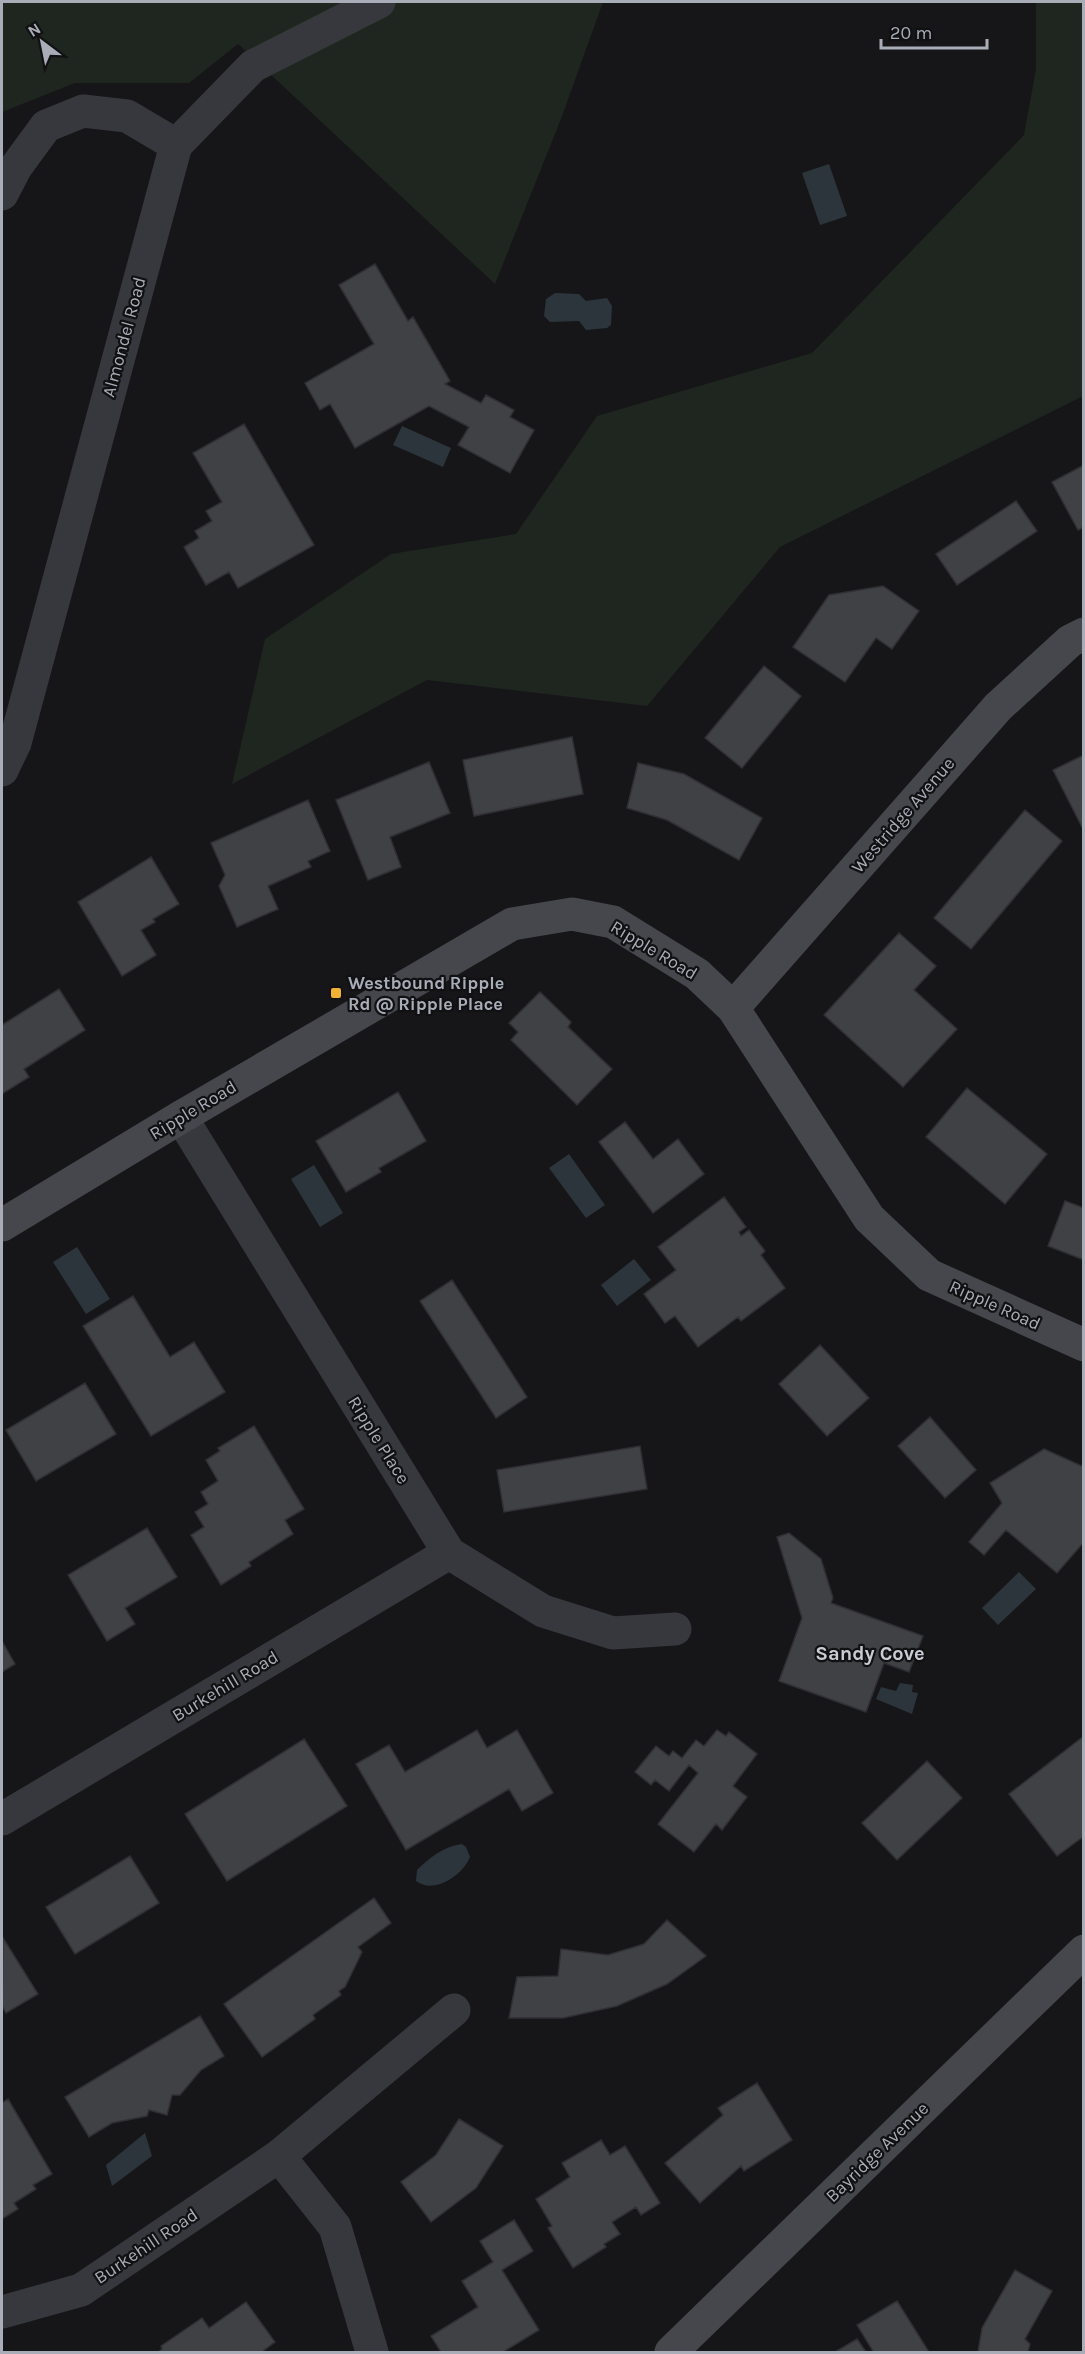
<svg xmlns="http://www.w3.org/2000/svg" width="1085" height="2354" viewBox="0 0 1085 2354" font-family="Karla,sans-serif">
  <rect width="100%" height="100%" fill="#161618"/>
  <!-- green -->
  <path fill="#1e261f" d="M2 2H603L561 119 495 284 238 44 189 83H75L2 112Z
    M1036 2H1083V396L780 547 647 706 427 680 232 784 265 639 391 554 516 534 597 416 812 353 1024 135 1036 69Z"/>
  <!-- water -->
  <path fill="#2c353c" d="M829 164 847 216 820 225 802 173Z
    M555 293 579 294 586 301 607 298 612 306 611 325 607 328 586 330 579 321 550 322 544 316 546 299Z
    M402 426 451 448 443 467 393 445Z
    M569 1154 605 1205 586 1218 549 1168Z
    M314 1165 343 1213 320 1227 291 1179Z
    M77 1247 110 1299 86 1314 53 1262Z
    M634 1259 651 1280 617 1306 601 1285Z
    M1019 1572 1036 1589 998 1625 982 1608Z
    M900 1683 913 1685 912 1692 918 1693 912 1714 876 1699 881 1687 896 1691Z
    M462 1844 466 1847 470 1857C463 1875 434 1895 416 1881L417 1870C429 1858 444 1846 462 1844Z
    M145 2133 152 2156 112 2186 106 2165Z"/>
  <!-- building -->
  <path fill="#404145" stroke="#303034" stroke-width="1.5" d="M375 264 408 321 413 317 450 381 445 384 481 403 486 395 514 410 510 417 534 430 510 473 458 445 469 427 429 406 355 448 330 404 320 410 305 383 374 344 339 285Z
    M244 424 314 545 238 588 229 572 206 585 184 547 199 538 195 531 212 521 206 511 222 502 193 453Z
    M1084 465V527L1078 530 1052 482Z
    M1016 501 1037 531 957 585 936 554Z
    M883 586 919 611 892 649 876 638 845 682 793 647 829 595Z
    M764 666 801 696 742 768 705 738Z
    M572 737 583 794 474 816 463 760Z
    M1084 755V831L1053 770Z
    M429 762 450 813 390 837 401 867 368 880 336 800Z
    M638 763 684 774 762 818 739 860 667 820 627 808Z
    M308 800 330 851 308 861 311 867 268 886 278 909 237 927 219 886 225 875 211 843Z
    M1025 810 1062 841 971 949 934 918Z
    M151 857 179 904 153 919 155 922 141 930 156 955 122 976 78 902Z
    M899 933 936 966 914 990 957 1029 903 1087 824 1015Z
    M59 989 85 1030 24 1069 29 1077 2 1094V1025Z
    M540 992 571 1022 568 1027 612 1069 577 1105 511 1040 518 1032 509 1023Z
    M967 1088 1047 1154 1005 1204 926 1137Z
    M398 1092 426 1141 379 1168 381 1172 346 1192 316 1141Z
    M625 1122 653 1159 678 1139 704 1174 653 1213 599 1142Z
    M724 1197 746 1227 739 1232 741 1236 749 1230 765 1251 761 1255 785 1288 741 1321 738 1317 698 1347 675 1316 665 1323 644 1294 676 1270 658 1247Z
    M1065 1201 1084 1208V1260L1048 1246Z
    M452 1280 527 1397 496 1418 420 1301Z
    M133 1296 170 1357 194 1342 225 1392 151 1436 83 1326Z
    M820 1345 869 1398 827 1436 779 1384Z
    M85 1383 116 1434 36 1481 6 1430Z
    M930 1417 976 1470 945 1498 898 1446Z
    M254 1426 304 1509 285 1520 293 1534 249 1562 251 1566 221 1585 191 1535 204 1527 195 1512 208 1504 201 1492 218 1481 206 1460 220 1451 218 1448Z
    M640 1446 647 1489 504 1512 497 1470Z
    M1044 1449 1084 1467V1542L1057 1573 1006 1530 984 1555 969 1542 1002 1503 990 1483Z
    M147 1528 177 1577 125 1608 135 1624 107 1641 68 1575Z
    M789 1533 821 1559 833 1598 831 1603 923 1636 909 1672 884 1663 866 1712 779 1681 802 1618 777 1537Z
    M2 1641 15 1664 2 1672Z
    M477 1730 487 1748 517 1730 553 1793 522 1811 509 1789 406 1850 356 1764 389 1745 405 1772Z
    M717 1730 726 1736 729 1732 757 1754 733 1786 747 1797 722 1830 716 1824 694 1852 658 1824 698 1773 689 1765 669 1791 655 1780 651 1785 635 1772 656 1746 669 1756 673 1751 682 1758 696 1740 704 1746Z
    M1084 1736V1836L1057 1856 1009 1794Z
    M304 1739 347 1806 227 1881 185 1814Z
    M927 1761 962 1798 897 1860 862 1823Z
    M130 1856 159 1903 75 1954 46 1907Z
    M374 1898 391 1923 358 1947 362 1952 345 1987 339 1991 341 1995 313 2015 315 2019 262 2057 224 2004Z
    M667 1920 706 1956 667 1984 617 2006 563 2018H509L517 1977 558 1976 561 1949 608 1955 644 1944Z
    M3 1938 38 1994 6 2013 2 2006Z
    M200 2016 224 2056 201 2070 180 2095H172L167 2115 149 2110 147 2116 112 2123 89 2137 65 2097Z
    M757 2083 792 2140 744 2171 741 2166 700 2203 665 2163 723 2115 718 2108Z
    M8 2099 52 2174 33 2185 36 2189 14 2203 18 2209 2 2219V2103Z
    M459 2119 503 2146 476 2188 431 2222 401 2182 436 2155Z
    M601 2140 610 2155 625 2146 660 2203 641 2215 636 2207 612 2222 620 2234 604 2244 606 2247 573 2268 548 2228 552 2226 536 2199 570 2177 562 2163Z
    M514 2220 533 2251 502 2270 539 2330 503 2352H441L431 2336 478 2307 462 2281 493 2262 480 2241Z
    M1015 2270 1052 2291 1025 2339 1030 2344 1028 2352H978L982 2328Z
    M897 2301 929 2352H870L873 2351 857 2325Z
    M246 2302 275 2342 263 2351 264 2352H158L162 2349 161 2346 202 2318 209 2328Z
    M857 2339 866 2352H835Z"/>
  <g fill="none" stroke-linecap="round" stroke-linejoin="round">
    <!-- street -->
    <path stroke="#37383d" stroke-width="33" d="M2 194 16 167 46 126 83 111 127 116 176 145
      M2 770 15 743 176 145 253 66 379 2
      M181 1117 449 1553 543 1611 613 1633 675 1629
      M2 1819 449 1553
      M279 2156 454 2010
      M2 2312 81 2290 279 2156 335 2227 372 2352"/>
    <!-- secondary -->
    <path stroke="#45474d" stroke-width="33" d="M733 1008 998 707 1070 641 1084 634
      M2 1225 181 1117 512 924 572 914 613 922 697 974 733 1008 869 1218 929 1275 1084 1345
      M671 2352 1084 1951"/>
  </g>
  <!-- markers -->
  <rect fill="#f2b134" stroke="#111113" stroke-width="2" x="330" y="987" width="12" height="12" rx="3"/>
  <g text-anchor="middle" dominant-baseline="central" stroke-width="4.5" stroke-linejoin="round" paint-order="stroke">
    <!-- street labels -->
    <g font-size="18" fill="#a8adb8" stroke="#111113">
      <text transform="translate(124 337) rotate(-75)">Almondel Road</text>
      <text transform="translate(903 815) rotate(-49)">Westridge Avenue</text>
      <text transform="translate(654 950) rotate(31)">Ripple Road</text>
      <text transform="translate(193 1110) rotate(-31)">Ripple Road</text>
      <text transform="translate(995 1305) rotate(24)">Ripple Road</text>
      <text transform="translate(379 1440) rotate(58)">Ripple Place</text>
      <text transform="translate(225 1686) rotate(-31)">Burkehill Road</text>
      <text transform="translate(877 2152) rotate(-44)">Bayridge Avenue</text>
      <text transform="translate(146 2246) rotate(-34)">Burkehill Road</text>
    </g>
    <!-- poi labels -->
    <g font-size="18" font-weight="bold" fill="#a8adb8" stroke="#111113" text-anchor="start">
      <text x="348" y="983">Westbound Ripple<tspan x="348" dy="21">Rd @ Ripple Place</tspan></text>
    </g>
    <!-- neighbourhood labels -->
    <g font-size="20" font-weight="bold" fill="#c9ccd4" stroke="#111113">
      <text x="870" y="1653">Sandy Cove</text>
    </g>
  </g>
  <!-- border -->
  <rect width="1085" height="2354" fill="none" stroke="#a8adb8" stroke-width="6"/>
  <!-- north arrow -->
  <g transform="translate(42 42) rotate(328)" stroke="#111113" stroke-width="4.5" paint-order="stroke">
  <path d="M0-4.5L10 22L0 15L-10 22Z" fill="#a8adb8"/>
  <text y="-9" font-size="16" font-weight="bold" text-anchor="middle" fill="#a8adb8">N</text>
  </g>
  <!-- scale -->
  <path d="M881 39v9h106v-9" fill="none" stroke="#a8adb8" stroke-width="3"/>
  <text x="890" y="39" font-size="18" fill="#a8adb8" stroke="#111113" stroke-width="4.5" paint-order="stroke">20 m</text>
</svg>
